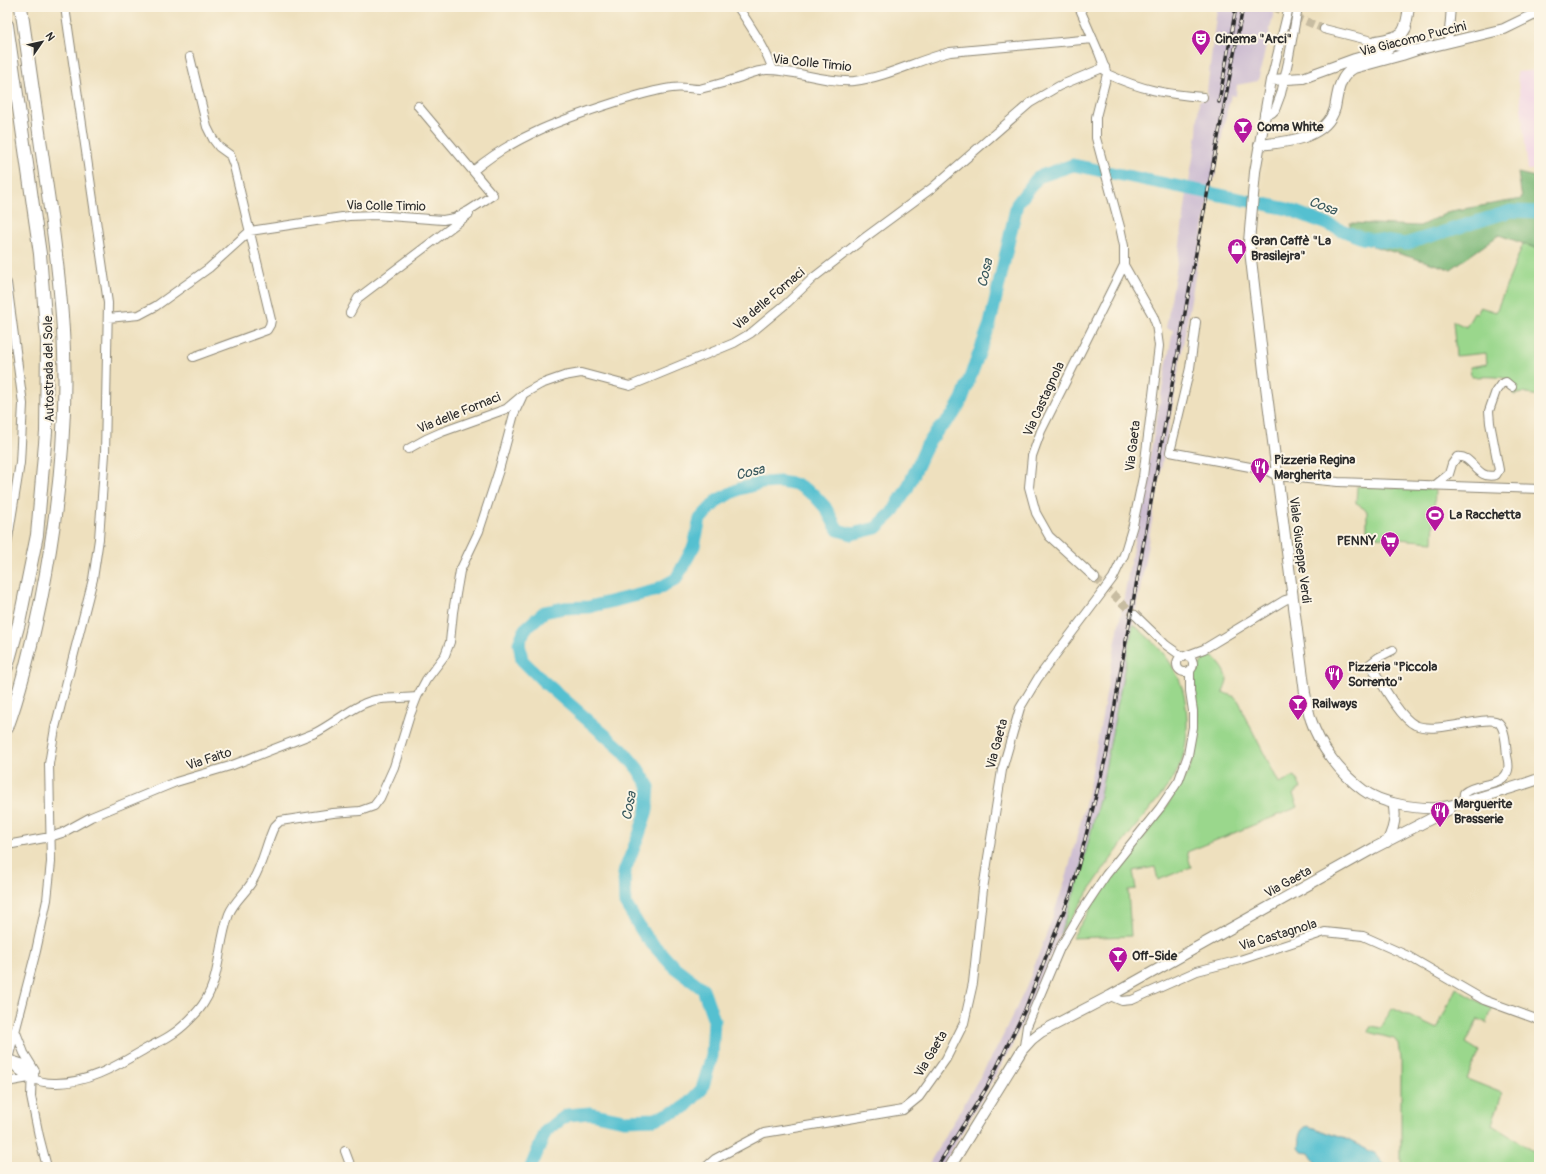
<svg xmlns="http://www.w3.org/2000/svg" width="1546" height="1174" viewBox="0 0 1546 1174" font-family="Pangolin,sans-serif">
  <rect width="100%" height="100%" fill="#fcf5e5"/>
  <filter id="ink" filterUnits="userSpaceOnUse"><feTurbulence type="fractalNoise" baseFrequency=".025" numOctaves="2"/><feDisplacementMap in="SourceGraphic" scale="8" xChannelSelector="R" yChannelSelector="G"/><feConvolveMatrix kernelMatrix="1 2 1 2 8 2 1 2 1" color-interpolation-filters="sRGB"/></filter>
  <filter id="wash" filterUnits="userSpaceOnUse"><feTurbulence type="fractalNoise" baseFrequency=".012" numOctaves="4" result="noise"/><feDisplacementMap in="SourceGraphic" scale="16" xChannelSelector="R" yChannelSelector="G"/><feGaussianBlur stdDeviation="0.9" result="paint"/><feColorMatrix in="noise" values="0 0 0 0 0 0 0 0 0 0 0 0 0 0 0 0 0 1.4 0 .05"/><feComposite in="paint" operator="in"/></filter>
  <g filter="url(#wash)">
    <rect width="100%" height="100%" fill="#eee0be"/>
    <!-- built -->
    <path fill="#f0d0e5" d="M1539 70V169L1528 170 1517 72Z"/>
    <!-- industrial -->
    <path fill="#cebed2" d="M1210 7H1275L1258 81 1237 85 1236 96 1231 95 1223 129 1215 176 1212 180 1140 589 1100 796 1079 878 1060 934 1037 993 1009 1052 942 1167H927L998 1046 1026 988 1048 930 1067 875 1088 793 1173 330 1166 328 1178 259 1186 200 1197 134 1199 101 1206 99 1217 8Z"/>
    <!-- green -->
    <path fill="#9ad78c" stroke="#62815c" d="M1523 244 1539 249V396L1522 393 1514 395C1514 391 1514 385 1512 382 1507 375 1480 377 1471 377L1470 367 1487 364 1486 353 1456 356 1453 321 1466 327 1474 313 1477 314 1480 307 1496 312Z
      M1357 486 1435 489 1433 542 1376 537 1377 531 1367 530V511L1356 503Z
      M1133 624C1149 638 1164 651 1174 669 1191 697 1192 749 1174 777 1159 800 1139 821 1122 844 1100 873 1081 904 1060 934L1079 878 1100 796Z
      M1209 655C1216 658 1227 671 1227 679 1227 683 1224 688 1223 692 1226 694 1231 695 1235 697 1243 703 1243 718 1250 726L1279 783 1295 776 1301 788 1293 794 1298 807 1187 852 1191 867 1158 880 1155 867 1133 871 1136 889 1128 890 1131 936 1072 938 1106 884 1163 812 1188 772 1195 753 1199 731 1194 676 1205 656Z
      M1456 988 1492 1009 1487 1023 1478 1019 1466 1043 1479 1051 1467 1079 1502 1093 1492 1125 1535 1152 1533 1167H1459L1435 1164 1401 1166V1059L1399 1043 1394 1039 1369 1032 1371 1026 1381 1028 1392 1008 1437 1029Z"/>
    <!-- forest -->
    <path fill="#7bb878" stroke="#537252" d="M1518 173 1539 178V249L1499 235 1451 269 1349 239 1350 223 1420 226 1451 211 1522 199Z"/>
    <!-- water -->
    <path fill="#55c0d0" stroke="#40767e" d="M1308 1126 1346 1139 1376 1154 1386 1167H1315L1316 1164 1309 1153 1302 1152 1299 1148 1300 1141 1299 1137C1300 1132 1303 1127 1308 1126Z"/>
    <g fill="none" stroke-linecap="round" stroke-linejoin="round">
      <!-- river -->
      <path stroke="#55c0d0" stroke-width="13" d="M531 1167 546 1131 567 1115 590 1113 624 1120 655 1119 684 1108 702 1089 712 1056 714 1020 703 989 673 966 645 936 625 903 624 872 639 835 647 810 649 787 638 769 622 750 543 681 522 660 519 643 525 629 544 612 564 608 589 607 654 591 676 579 694 546 700 519 718 500 739 489 761 483 780 482 798 485 814 495 825 507 838 530 852 534 876 528 892 513 907 489 927 445 938 430 953 415 962 399 990 324 1017 204 1038 177 1073 165 1288 209 1362 238 1405 244 1511 211 1539 212"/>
    </g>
  </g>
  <g filter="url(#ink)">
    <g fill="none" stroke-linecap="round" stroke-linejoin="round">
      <!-- minor-tunnel -->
      <path stroke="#c7bca1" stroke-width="8" stroke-dasharray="8 4" stroke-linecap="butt" d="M1273 7 1324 29
        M1095 578 1135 615"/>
      <defs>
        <path id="minor" d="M738 7C751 27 765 47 773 70
          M1324 29 1384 44 1417 50
          M1448 43 1451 7
          M190 57 207 127 213 139 219 147 230 155 234 166 271 320 270 325 267 330 193 357
          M1107 74C1142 90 1165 94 1203 97
          M1271 80 1289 7
          M1264 114 1272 113 1275 110 1281 94 1288 62 1298 7
          M473 171C514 136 566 118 616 102 634 97 653 90 672 88 682 86 690 89 700 89 710 86 721 84 732 80 743 77 755 70 767 70 796 70 825 83 854 81 888 77 917 60 950 52L1093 39
          M7 283 23 404 20 463 7 545
          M350 313 358 298 469 214
          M108 318 139 315 156 306 209 268 250 231 349 216 375 215 443 220 454 218 468 211 493 195 418 106
          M1196 322 1190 368 1170 452 1266 470 1277 476 1338 482 1539 489
          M408 449 426 439 442 432 506 409 525 393 541 384 564 376 581 373 630 386 734 343 751 333 787 303 813 278 867 236 932 188 1030 103 1059 86 1105 67
          M1434 486 1449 474 1452 464 1457 457C1473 454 1476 481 1496 475L1499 470 1490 423 1489 411 1496 391 1501 384 1506 382 1512 387
          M1095 578 1049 536 1036 513 1029 487 1032 456 1041 431 1124 265
          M1135 615 1166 645 1183 657
          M1393 650 1379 657 1370 664C1380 680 1399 717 1415 725 1438 735 1489 713 1499 723 1506 730 1506 747 1507 756 1509 764 1510 772 1503 778 1494 786 1474 784 1464 793L1463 802
          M1185 656 1204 649 1285 600 1292 598
          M1177 664a8 8 0 1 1 16 0a8 8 0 1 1-16 0Z
          M7 845 50 837 62 833 91 817 176 782 230 766 315 733C331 725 345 713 361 705 377 696 399 699 417 697
          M1110 996 1122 1001 1132 1000 1197 971 1240 960 1325 932 1363 936 1408 956 1484 1000 1539 1020
          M15 1030 24 1053 35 1071
          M1024 1046 1027 1026 1060 948 1080 914 1106 875 1160 808 1179 780 1188 755 1193 727V711L1190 691V671
          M8 1059C20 1074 35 1083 54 1083 89 1084 121 1063 149 1047 156 1043 164 1040 171 1035 181 1029 199 1012 205 1001 221 975 218 943 229 914 234 901 247 892 253 880 263 863 266 844 274 827L280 821 333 813 360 811 374 806 380 798 394 767 410 715 417 697 426 680 445 655 450 642 453 612 460 571 479 531 499 470 514 414 522 397
          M8 1059 21 1063 34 1075
          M7 1063 36 951 47 900 51 862 49 764 55 728 93 579 99 539 105 454 108 303 65 7
          M32 1067 31 1097 39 1136 47 1167
          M7 1084 12 1081 29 1078
          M345 1151 351 1167
          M706 1167 715 1159 764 1133 903 1110 919 1097 946 1059 964 1023 973 983 983 889 1002 770 1020 708 1038 678 1113 578 1124 555 1133 525 1143 477 1157 362 1159 346 1156 324 1153 316 1124 265V246L1120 227 1096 138V117L1107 74 1099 53 1079 7"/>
        <path id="major" d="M1406 28 1398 41 1386 50 1355 59 1303 78 1271 80 1255 172 1249 242 1264 371 1305 693C1307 702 1308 712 1311 720 1320 747 1340 773 1363 790 1380 803 1415 809 1436 808 1450 807 1464 802 1478 798 1498 792 1519 786 1539 779
          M1376 41C1404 36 1405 35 1409 7
          M1259 145C1285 142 1326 140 1335 108 1338 92 1339 76 1354 68L1402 55 1417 50 1504 29 1539 12
          M1387 842C1394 829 1397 817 1393 803
          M950 1167 1022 1050 1032 1039 1041 1032 1110 996 1374 848 1450 809"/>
        <path id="highway" d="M7 25 40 254 47 341 46 432 37 535 19 623 7 667
          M7 728C22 687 32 643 41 600 57 519 67 436 64 352 62 293 54 233 45 174 37 118 29 63 21 7"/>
      </defs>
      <!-- minor casing -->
      <use href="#minor" stroke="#8c8674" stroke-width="10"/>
      <!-- major casing -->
      <use href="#major" stroke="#8c8674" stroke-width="12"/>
      <!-- highway casing -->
      <use href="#highway" stroke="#8c8674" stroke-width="14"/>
      <!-- minor -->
      <use href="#minor" stroke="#fff" stroke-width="8"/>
      <!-- major -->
      <use href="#major" stroke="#fff" stroke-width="10"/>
      <!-- highway -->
      <use href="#highway" stroke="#fff" stroke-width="12"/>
      <defs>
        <path id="rail" d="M1219 102 1236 7
          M937 1167 987 1087 1025 1010 1071 893 1079 863 1107 752 1121 669 1192 274 1243 7"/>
      </defs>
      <!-- rail casing -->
      <use href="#rail" stroke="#2b2b2b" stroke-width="3.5"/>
      <!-- rail -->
      <use href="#rail" stroke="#fcf5e5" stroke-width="2" stroke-dasharray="6" stroke-linecap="butt"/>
    </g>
  </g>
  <!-- icons -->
  <defs>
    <symbol id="theatre-pin" viewBox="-11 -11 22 30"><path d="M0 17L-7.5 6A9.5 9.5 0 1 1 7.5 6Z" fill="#b5179e" stroke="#fcf5e5"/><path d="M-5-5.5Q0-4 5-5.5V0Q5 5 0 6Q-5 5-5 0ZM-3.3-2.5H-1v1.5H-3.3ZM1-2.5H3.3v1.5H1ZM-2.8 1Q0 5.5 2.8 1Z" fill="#fff"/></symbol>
    <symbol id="bar-pin" viewBox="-11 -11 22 30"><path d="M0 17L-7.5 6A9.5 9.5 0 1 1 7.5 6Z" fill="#b5179e" stroke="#fcf5e5"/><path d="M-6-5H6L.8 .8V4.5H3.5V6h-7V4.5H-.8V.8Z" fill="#fff"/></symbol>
    <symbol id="shop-pin" viewBox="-11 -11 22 30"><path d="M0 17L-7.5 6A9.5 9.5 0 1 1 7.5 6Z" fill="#b5179e" stroke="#fcf5e5"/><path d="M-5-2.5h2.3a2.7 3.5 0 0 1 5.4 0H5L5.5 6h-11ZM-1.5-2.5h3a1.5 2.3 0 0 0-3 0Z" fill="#fff"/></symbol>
    <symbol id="restaurant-pin" viewBox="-11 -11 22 30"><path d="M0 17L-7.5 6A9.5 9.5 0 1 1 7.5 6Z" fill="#b5179e" stroke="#fcf5e5"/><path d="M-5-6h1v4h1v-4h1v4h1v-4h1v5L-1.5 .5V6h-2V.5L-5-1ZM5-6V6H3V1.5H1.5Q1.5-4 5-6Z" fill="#fff"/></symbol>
    <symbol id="stadium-pin" viewBox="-11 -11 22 30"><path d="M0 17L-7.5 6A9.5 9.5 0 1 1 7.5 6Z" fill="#b5179e" stroke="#fcf5e5"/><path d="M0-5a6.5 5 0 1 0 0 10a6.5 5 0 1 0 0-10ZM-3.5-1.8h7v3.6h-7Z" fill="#fff"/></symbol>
    <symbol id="supermarket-pin" viewBox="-11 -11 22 30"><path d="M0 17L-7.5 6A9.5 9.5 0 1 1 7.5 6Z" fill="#b5179e" stroke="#fcf5e5"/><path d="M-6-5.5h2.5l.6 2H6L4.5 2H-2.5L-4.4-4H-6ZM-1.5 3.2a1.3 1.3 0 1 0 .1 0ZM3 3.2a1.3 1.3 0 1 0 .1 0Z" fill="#fff"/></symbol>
  </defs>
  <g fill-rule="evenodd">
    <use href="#theatre-pin" x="1190" y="28" width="22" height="30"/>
    <use href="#bar-pin" x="1232" y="116" width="22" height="30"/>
    <use href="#shop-pin" x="1226" y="237" width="22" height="30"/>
    <use href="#restaurant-pin" x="1249" y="456" width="22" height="30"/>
    <use href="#stadium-pin" x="1424" y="504" width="22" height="30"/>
    <use href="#supermarket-pin" x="1379" y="530" width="22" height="30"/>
    <use href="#restaurant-pin" x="1323" y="663" width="22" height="30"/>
    <use href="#bar-pin" x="1287" y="693" width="22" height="30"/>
    <use href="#restaurant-pin" x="1429" y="800" width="22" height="30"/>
    <use href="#bar-pin" x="1107" y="945" width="22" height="30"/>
  </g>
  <g text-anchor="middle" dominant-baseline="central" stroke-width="4" stroke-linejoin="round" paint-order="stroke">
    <!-- poi labels -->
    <g font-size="13" font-weight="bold" fill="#2b2b2b" stroke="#fcf5e5" text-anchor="start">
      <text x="1215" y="39">Cinema "Arci"</text>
      <text x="1257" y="127">Coma White</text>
      <text x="1251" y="241">Gran Caffè "La<tspan x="1251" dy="15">Brasilejra"</tspan></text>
      <text x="1274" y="460">Pizzeria Regina<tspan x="1274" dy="15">Margherita</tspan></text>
      <text x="1449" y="515">La Racchetta</text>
      <text x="1376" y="541" text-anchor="end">PENNY</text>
      <text x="1348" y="667">Pizzeria "Piccola<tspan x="1348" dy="15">Sorrento"</tspan></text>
      <text x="1312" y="704">Railways</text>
      <text x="1454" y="804">Marguerite<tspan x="1454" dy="15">Brasserie</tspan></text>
      <text x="1132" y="956">Off-Side</text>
    </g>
    <!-- street labels -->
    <g font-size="13" fill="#2b2b2b" stroke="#fcf5e5">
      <text transform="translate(1413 39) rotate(-14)">Via Giacomo Puccini</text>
      <text transform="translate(812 63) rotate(6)">Via Colle Timio</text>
      <text transform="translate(386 206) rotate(1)">Via Colle Timio</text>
      <text transform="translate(769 299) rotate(-40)">Via delle Fornaci</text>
      <text transform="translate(49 369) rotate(-91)">Autostrada del Sole</text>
      <text transform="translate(1044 399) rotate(-65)">Via Castagnola</text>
      <text transform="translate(459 413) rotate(-22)">Via delle Fornaci</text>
      <text transform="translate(1133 446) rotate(-83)">Via Gaeta</text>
      <text transform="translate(1300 550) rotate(83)">Viale Giuseppe Verdi</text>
      <text transform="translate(997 744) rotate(-75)">Via Gaeta</text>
      <text transform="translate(209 759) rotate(-18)">Via Faito</text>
      <text transform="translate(1288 882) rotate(-29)">Via Gaeta</text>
      <text transform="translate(1278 935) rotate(-17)">Via Castagnola</text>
      <text transform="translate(931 1054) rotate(-59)">Via Gaeta</text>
    </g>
    <!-- water labels -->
    <g font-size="14" font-style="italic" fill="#38585d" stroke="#fcf5e5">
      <text transform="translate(1323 206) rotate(21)">Cosa</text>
      <text transform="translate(985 273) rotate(-77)">Cosa</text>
      <text transform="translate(750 472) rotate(-13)">Cosa</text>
      <text transform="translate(629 806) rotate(-79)">Cosa</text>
    </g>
  </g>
  <!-- margin -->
  <rect width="1546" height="1174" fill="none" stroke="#fcf5e5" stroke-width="24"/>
  <!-- north arrow -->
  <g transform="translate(42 42) rotate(56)" stroke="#fcf5e5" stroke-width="3" paint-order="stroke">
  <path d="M0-3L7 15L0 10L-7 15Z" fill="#2b2b2b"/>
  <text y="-6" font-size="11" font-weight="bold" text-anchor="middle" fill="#2b2b2b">N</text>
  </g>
</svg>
